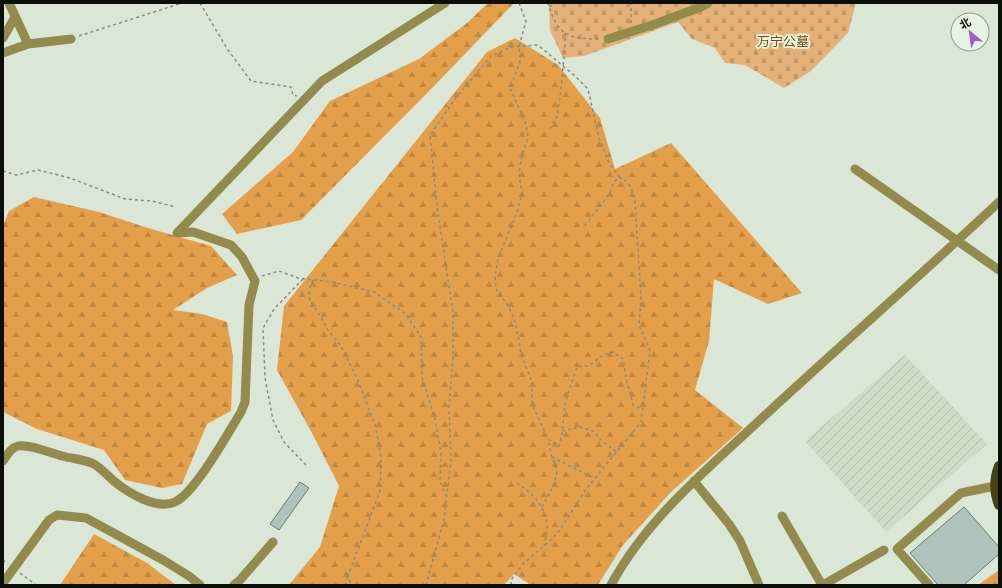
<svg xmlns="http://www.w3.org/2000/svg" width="1002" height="588" viewBox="0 0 1002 588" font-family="'Sofia Sans Condensed','Noto Sans SC',sans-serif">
  <defs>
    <pattern id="industrial-furrows" width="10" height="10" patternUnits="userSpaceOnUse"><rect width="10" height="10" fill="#ccdcc6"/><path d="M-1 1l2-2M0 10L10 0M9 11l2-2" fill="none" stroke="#aebca9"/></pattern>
    <pattern id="forest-firs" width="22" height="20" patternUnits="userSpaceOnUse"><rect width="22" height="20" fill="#e49f4a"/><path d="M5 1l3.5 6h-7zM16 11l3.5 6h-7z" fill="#c2883f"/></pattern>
    <pattern id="cemetery-stones" width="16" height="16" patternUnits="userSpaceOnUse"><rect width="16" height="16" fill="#e4b279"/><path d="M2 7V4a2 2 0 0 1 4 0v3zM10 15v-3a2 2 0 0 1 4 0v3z" fill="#c29867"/></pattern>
  </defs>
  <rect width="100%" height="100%" fill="#dae6d6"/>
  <!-- industrial -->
  <path fill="url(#industrial-furrows)" d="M905 355 987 444 886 532 805 441Z"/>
  <!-- forest -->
  <path fill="url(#forest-firs)" d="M488 3H514L435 85 301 220 237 234 222 214 293 152 330 101 419 59 467 23Z
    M515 38 558 65 600 118 615 169 671 143 802 293 768 304 714 279 709 341 695 390 743 428 671 492 623 545 598 585H531L514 574 504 585H289L320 547 339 486 312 433 277 370 284 306 487 52Z
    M34 197 99 212 148 228 211 246 237 275 207 288 173 310 202 314 227 322 233 356 231 411 207 424 182 484 162 488 125 480 104 450 37 429 3 412V226L9 211Z
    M94 534 147 563 176 585H60Z
    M999 570V585H978Z"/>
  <!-- cemetery -->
  <path fill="url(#cemetery-stones)" d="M549 3H856L848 33 811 71 784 88 745 65 725 63 715 48 692 39 678 22 584 56 563 58 550 30Z"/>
  <!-- building -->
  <path fill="#afc3bc" stroke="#6a7c75" d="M300 482 309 488 279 530 270 524Z
    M964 507 999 547V554L964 585H938L910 553Z"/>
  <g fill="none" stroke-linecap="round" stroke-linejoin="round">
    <!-- path -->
    <path stroke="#858d81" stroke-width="1.5" stroke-dasharray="3 3" stroke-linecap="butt" d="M200 3 228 50 251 81 291 87 293 95 297 96
      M519 3 526 21 519 47 521 59 510 88 526 124 528 137 522 155 519 173 522 194 516 215 498 259 495 276 496 289 509 307 516 324 521 354 532 382V404L548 439 559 446C563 433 563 420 565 406 567 393 573 380 577 367L589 366 603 355 613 352 623 359 627 383 631 396 633 405 643 409
      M548 3C550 12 557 28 565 33 574 39 590 39 600 39
      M550 7 554 3
      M631 23V3
      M79 36 182 3
      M550 129 557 116 560 97 565 47V33
      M3 171 16 175 38 170 70 178 125 199 152 201 176 207
      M262 276 279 271 298 278 332 282 374 292 406 314 421 337 422 377 435 419 441 453 440 481 446 496
      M303 279 274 309 263 328 265 378 273 420 284 442 306 465
      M313 280 309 290 310 301 318 312 327 329 341 346 357 378 376 428 381 458 380 491 348 576 351 585
      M562 431 580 427 593 431 602 441 617 452
      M552 457 594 478
      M517 483C532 493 547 507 547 527 547 533 545 540 544 546
      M542 507 554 485 557 471 552 457 548 439
      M3 560 8 564
      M20 573 36 585
      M345 585 348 576
      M426 585 444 519 451 459 449 407 453 356V313L437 206 430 135 458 95 491 56 511 47 538 45 575 76 588 89 599 138 608 161 619 177
      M511 585V580L523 564 538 551 551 540 559 531 587 488 641 422 650 351 639 325 641 298 635 202C632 190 632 183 619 177L614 182 610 193 583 228"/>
    <!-- minor -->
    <path stroke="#928b4b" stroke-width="9" d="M3 38 15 17
      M608 39 655 24 701 7 708 3
      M28 44 71 39
      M3 53 28 44 9 3
      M855 169 999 270
      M3 461C7 456 10 448 18 446 30 444 50 453 62 456 73 459 84 459 94 464 102 469 108 476 115 482 130 494 157 510 175 502 195 493 228 433 241 412L245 402 249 305 255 281 242 257 231 245 193 232 177 233 322 81 445 3
      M694 481 729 524 740 541 759 585
      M782 516 822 585
      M3 583 49 520 57 515 86 518 163 560 189 576 200 585
      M234 585 240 580 273 542
      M611 585C647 518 708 469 762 418 841 345 921 275 999 202
      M823 585 884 550
      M929 585 897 549 961 493 995 486"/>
    <!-- major -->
    <path stroke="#474215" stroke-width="10" d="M999 466C994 479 994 492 999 505"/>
  </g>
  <g text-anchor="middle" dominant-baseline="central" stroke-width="3.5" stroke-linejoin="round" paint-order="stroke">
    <!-- park labels -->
    <g font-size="13" fill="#774a05" stroke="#e7f3e3">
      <text x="783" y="42">万宁公墓</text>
    </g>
  </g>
  <!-- border -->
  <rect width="1002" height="588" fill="none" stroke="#0b0f09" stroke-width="8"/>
  <!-- north arrow -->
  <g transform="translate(970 32) rotate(331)"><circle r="19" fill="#e7f3e3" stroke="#8f988c"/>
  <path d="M0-3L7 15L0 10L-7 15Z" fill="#9b5bd1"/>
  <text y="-6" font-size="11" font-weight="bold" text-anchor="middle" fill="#0b0f09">北</text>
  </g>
</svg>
